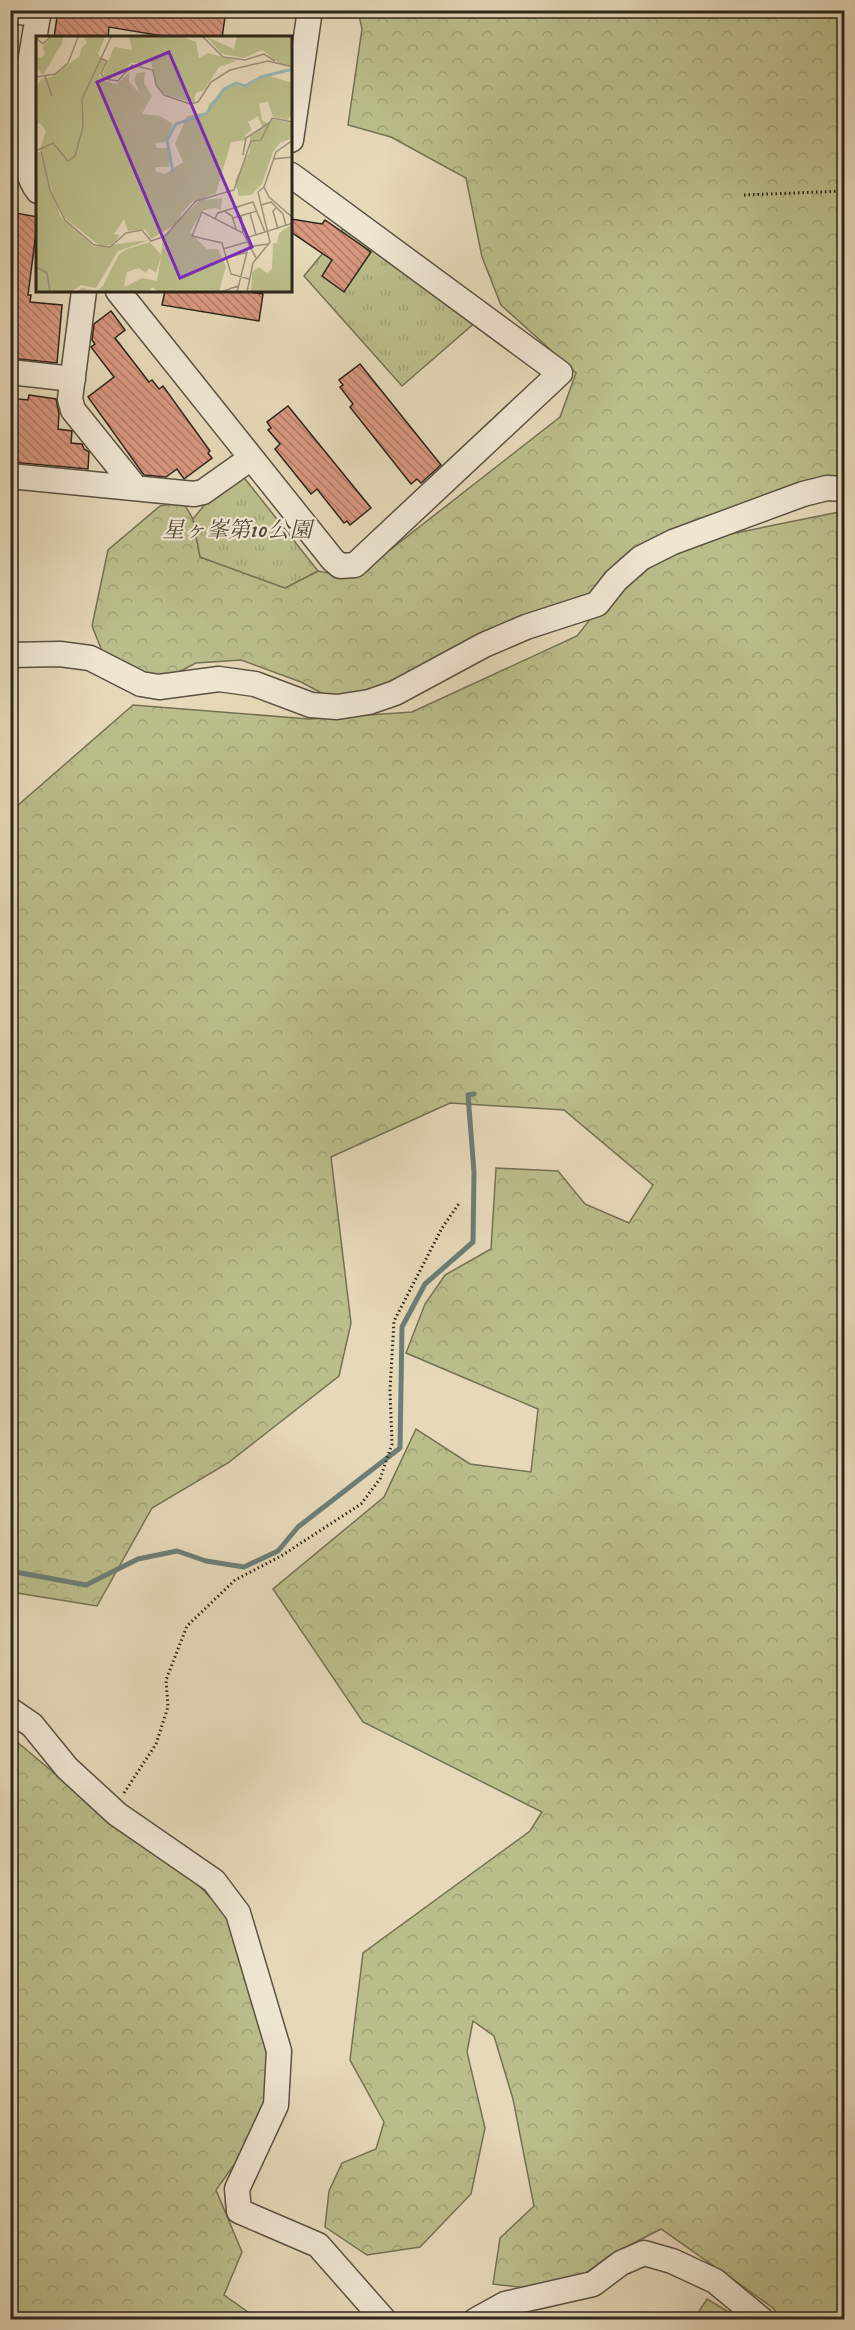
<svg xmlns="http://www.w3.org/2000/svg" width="855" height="2330" viewBox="0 0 855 2330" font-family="'IM FELL DW Pica','Noto Serif JP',serif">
  <defs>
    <pattern id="forest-crowns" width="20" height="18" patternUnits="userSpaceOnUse" patternTransform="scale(1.5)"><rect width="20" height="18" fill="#bbbe8b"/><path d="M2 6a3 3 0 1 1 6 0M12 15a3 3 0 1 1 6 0" fill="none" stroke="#a1a377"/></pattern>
    <pattern id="park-tufts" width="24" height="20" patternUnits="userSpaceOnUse" patternTransform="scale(1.5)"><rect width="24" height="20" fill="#bbbe8b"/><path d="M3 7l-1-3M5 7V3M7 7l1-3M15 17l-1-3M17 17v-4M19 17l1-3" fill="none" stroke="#a1a377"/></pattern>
    <pattern id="building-back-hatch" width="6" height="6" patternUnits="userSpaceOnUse" patternTransform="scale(1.5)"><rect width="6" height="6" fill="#d8977f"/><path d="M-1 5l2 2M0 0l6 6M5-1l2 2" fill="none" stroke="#af7b67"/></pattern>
  </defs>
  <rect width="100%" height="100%" fill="#e6d9b9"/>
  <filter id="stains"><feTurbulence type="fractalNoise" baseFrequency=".00333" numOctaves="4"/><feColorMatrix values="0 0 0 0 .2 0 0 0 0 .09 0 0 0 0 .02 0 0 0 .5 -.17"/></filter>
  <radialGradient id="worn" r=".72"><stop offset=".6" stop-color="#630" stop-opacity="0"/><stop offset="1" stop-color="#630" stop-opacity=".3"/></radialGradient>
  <!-- forest -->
  <path fill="url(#forest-crowns)" stroke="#747253" stroke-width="1.5" d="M358 11H844V484L642 545 593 598 363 696 329 697 301 682 241 660 196 663 167 678 140 675 104 656 92 626 108 550 160 506 183 502 193 519 200 557 285 588 318 571 354 578 560 417 576 373 501 305 482 257 466 178 391 137 348 125 362 29Z
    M844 511V2319H782L772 2307 661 2229 609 2256 560 2292 493 2284 500 2238 534 2206 513 2099 494 2036 473 2021 467 2052 485 2128 471 2194 420 2247 367 2255 325 2227 329 2191 342 2163 376 2149 384 2122 350 2060 363 1953 530 1831 542 1812 363 1722 273 1589 384 1497 416 1429 470 1464 531 1472 538 1409 406 1353 425 1304 445 1275 491 1249 496 1168 558 1171 585 1204 629 1223 653 1185 564 1110 450 1103 331 1157 351 1323 339 1376 228 1463 152 1508 97 1606 11 1592 10 897 13 895 17 806 133 705 309 719 412 712 577 636 630 569 686 543Z
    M10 1736 85 1799 182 1867 232 1921 272 2064V2102L256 2134 216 2190 242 2252 224 2295 258 2319H11Z
    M707 2299 740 2319H694Z"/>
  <!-- park -->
  <path fill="url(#park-tufts)" stroke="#747253" stroke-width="1.5" d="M347 224 478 320 402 386 304 276Z
    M242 475 318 571 285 588 200 557 193 519 206 503Z"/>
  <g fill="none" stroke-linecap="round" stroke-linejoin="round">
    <!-- stream -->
    <path stroke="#6c7e77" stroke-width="5" d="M10 1571 86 1585 138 1559 177 1551 206 1561 244 1567 278 1551 298 1527 400 1448 402 1327 425 1284 473 1242 474 1172 468 1095 474 1094"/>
  </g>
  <!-- building -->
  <path fill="url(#building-back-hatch)" stroke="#2c251b" stroke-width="1.5" d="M58 10H193V13L225 17 222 38H175L109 27 108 38H54Z
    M10 212 38 217 28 295H31L30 302 62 305 57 363 10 358Z
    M291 219 322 224 325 220 371 252 344 292 322 276 332 260 291 232Z
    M165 291H242L263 294 259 321 162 305Z
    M111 311 125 330 115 338 149 382 152 380 159 389 163 386 210 451 208 453 212 458 184 479 177 469 166 477 144 475 88 397 114 377 91 347 95 344 92 340 94 324Z
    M360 364 441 465 421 483 417 479 411 484 350 407 353 404 340 387 343 385 339 380Z
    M29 395 56 399 59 414 58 429 72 431 71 443 82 444 84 449 89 452 88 469 10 462V398L28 400Z
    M288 406 371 508 350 525 347 521 344 523 317 489 311 494 275 449 280 444 268 430 271 428 267 422Z"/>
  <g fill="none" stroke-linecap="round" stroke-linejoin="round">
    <defs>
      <path id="minor" d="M10 11 39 14
        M291 140 310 10
        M38 191C9 155 32 54 39 10
        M84 291 70 399 73 410 136 488
        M118 291 333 560 340 566 355 565 560 373 291 175
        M10 372 73 379
        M10 476 194 494 203 492 251 458
        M10 655 60 654 90 658 141 684 159 687 219 679 255 684 311 705 337 707 369 702 395 693 484 645 526 627 597 604 616 580 641 558 673 542 803 494 827 488 844 489
        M10 1710 32 1725 67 1768 117 1814 214 1881 238 1913 279 2051 276 2105 237 2189 239 2211 318 2245 384 2320
        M476 2320 505 2304 593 2284 621 2263 644 2253 672 2261 715 2281 762 2320"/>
    </defs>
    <!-- minor casing -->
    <use href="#minor" stroke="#5a5242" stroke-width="27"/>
    <!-- path -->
    <path stroke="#2c251b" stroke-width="3" stroke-dasharray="1.5 3" stroke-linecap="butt" d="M744 195 844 191
      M124 1793 156 1744 168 1707 166 1680 187 1626 235 1580 281 1556 361 1504 380 1479 392 1444 390 1390 394 1321 442 1228 460 1202"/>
    <!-- minor -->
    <use href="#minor" stroke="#efe6d2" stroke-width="24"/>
  </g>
  <g text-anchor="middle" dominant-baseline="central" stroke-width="4.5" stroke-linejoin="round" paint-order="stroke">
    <!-- park labels -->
    <g font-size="22" font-style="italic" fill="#504b37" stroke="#efe6d2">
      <text x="237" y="530">星ヶ峯第10公園</text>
    </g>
  </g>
  <!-- overview -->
  <g transform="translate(36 36)">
    <rect width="256" height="256" fill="#e6d9b9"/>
    <path d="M15 1H27L26 7 7 39 0 31V23L9 19 7 11ZM48 1H69L62 18 70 27 63 40 69 45 81 48 93 37V45L104 58 98 44 101 37 109 36 108 47 116 60 106 78 124 80 137 88 130 106 119 107 121 112H134L133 131H120L119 135 129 138 147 126 139 108 151 80 171 76 173 68 196 48 208 51 231 39 256 47V77L252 84 237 81 232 66 223 67 226 84 231 87 226 91 222 80 212 86 216 94 209 99 210 104 195 106 180 157 156 166 145 178 144 184 164 164 186 162 185 174 179 172 166 175 154 196 171 213H182L190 230 183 256H123L116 251 113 256H40L46 252 61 255 67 250 83 218 91 213 114 206 125 219 127 201 143 186 115 203 109 193 92 195 88 183 78 198 83 199 82 202 74 210H64L29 182 15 154 4 113 10 95 4 87 0 88V52L5 43 15 41 44 20 45 12 51 7ZM125 220 121 245 106 242 88 251 91 236 103 232 110 237 113 232 120 237ZM93 1H147L160 6 163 22 172 17 201 25 183 31 168 54 160 57 158 66H154L128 58 120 48 115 26 95 27 86 37H76L75 43 69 42 67 37 78 11 96 14ZM171 1 198 13 201 1H256V30L244 28 226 14 208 22 186 18ZM236 83 256 87V102L244 107 237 116 226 148 215 159 203 160 199 145 214 114V100ZM0 116H4L24 180 58 211 113 204 82 215 60 252 45 249 35 256H0ZM256 188V256H215L216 236 223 231 231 237 236 233 237 207H241L243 197Z" fill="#bbbe8b" fill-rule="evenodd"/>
    <path fill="none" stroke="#97b9b4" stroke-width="3" d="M137 136 131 104 140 88 170 78 188 53 200 47 209 50 225 41 257 33"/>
    <path fill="none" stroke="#9c917a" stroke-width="1.5" d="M167 1 187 21 209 24 228 18 239 25M0 2 7 8 14 1M64 22 71 25 65 38 69 43 82 45 96 29 117 34 120 49 128 59 154 68 162 66 175 46 194 34 232 25 257 31M9 40 16 60M0 41 19 38 32 27 42 1M257 104 240 116 228 151 233 161 257 182M0 115 17 107 32 125 39 120 47 91 46 63 75 1M5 115 14 154 29 184 58 209 74 211 90 197 106 194 115 205 129 200 160 165 198 154 215 105 225 104 236 82 257 86M207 119 210 102 233 87M237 123 257 121M225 169 235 166 247 178 250 190M240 172 237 175 242 193M188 175 196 180 200 193M214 177 220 199M205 179 207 197M179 182 182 177 217 166 229 196M197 182 221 175M210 202 257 187M212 211 232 208M187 213 211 206M190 222 212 216M0 231 11 237 14 256M213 243 195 238 186 207 156 200 166 176 207 197 220 222M185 256 202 250M201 256 211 216M211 256 217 227 234 206 222 156 228 151"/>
    <path fill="#7b2cbf" fill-opacity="0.15" stroke="#7b2cbf" stroke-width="3" d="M133 16 216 211 144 242 61 46Z"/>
    <rect width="256" height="256" fill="none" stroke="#2c251b" stroke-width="3"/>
  </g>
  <!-- margin -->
  <rect width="855" height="2330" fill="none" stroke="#e6d9b9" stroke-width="36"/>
  <rect x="12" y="12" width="831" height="2306" fill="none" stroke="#2c251b" stroke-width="3"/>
  <rect x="18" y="18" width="819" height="2294" fill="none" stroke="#2c251b" stroke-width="1.5"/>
  <rect width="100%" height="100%" filter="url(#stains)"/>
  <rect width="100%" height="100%" fill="url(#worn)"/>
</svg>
